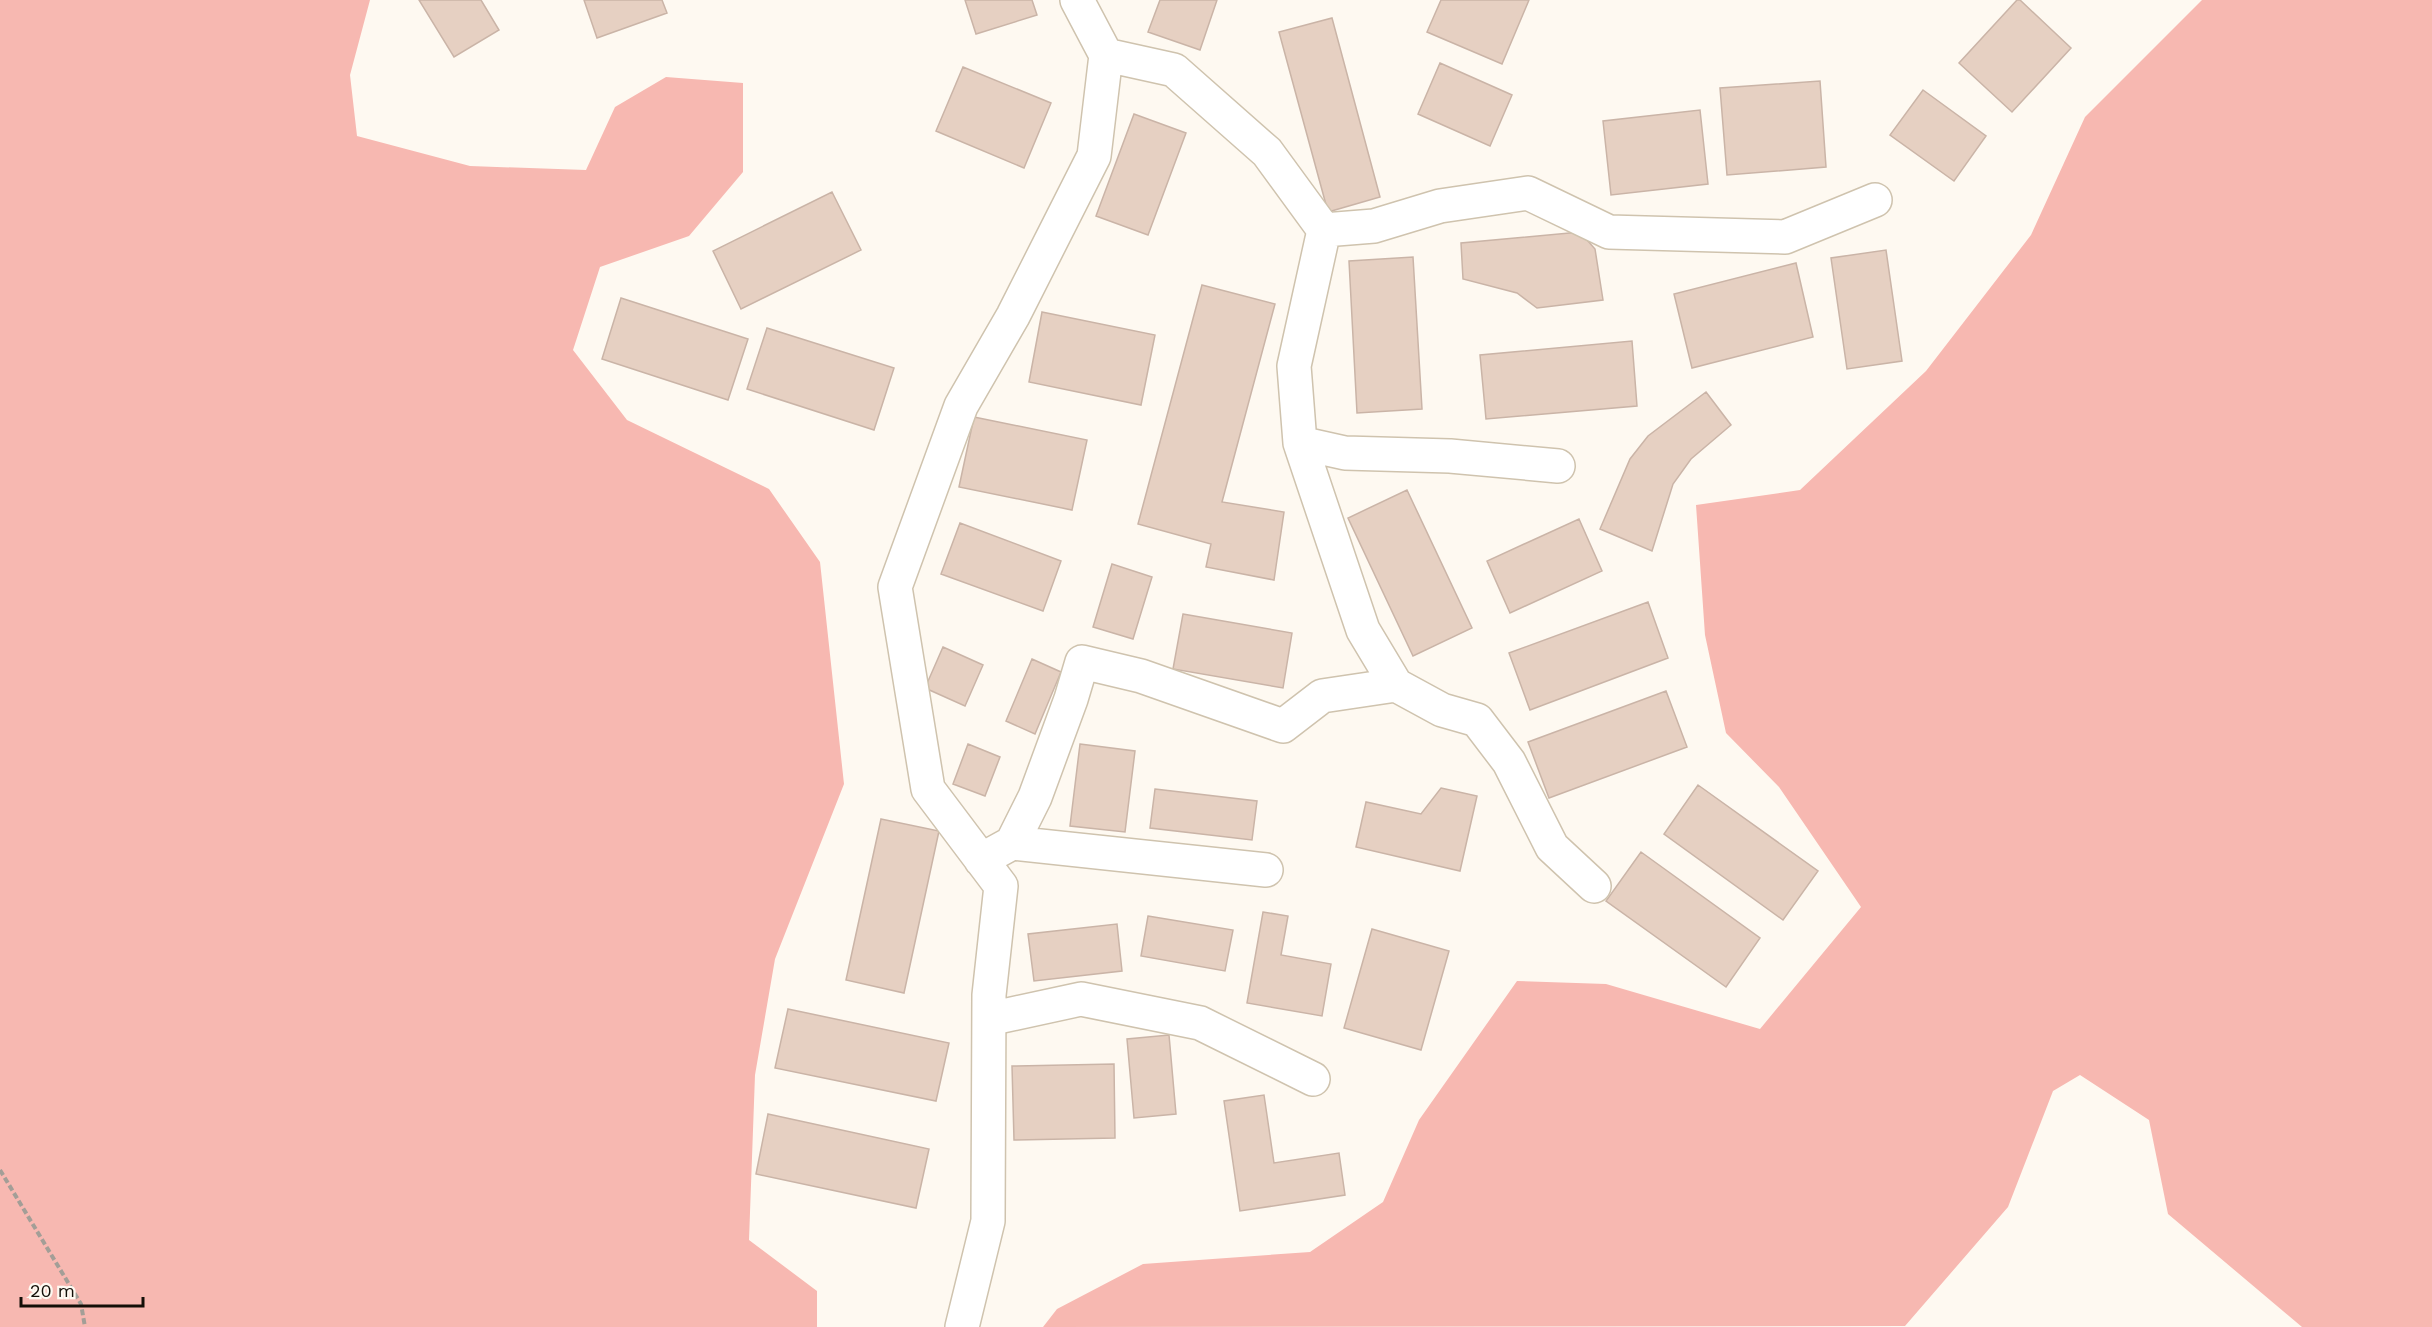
<svg xmlns="http://www.w3.org/2000/svg" width="2432" height="1327" viewBox="0 0 2432 1327" font-family="'Work Sans',sans-serif">
  <rect width="100%" height="100%" fill="#fef9f1"/>
  <!-- green -->
  <path fill="#f7b8b1" d="M0 0H370L350 75 357 136 470 166 586 170 615 107 666 77 743 83V172L689 236 600 267 573 350 627 420 769 489 820 562 844 784 775 959 755 1075 749 1240 817 1291V1327H0Z
    M2202 0H2432V1327H2302L2168 1214 2149 1120 2080 1075 2053 1091 2008 1207 1905 1326 1043 1327 1057 1309 1143 1264 1310 1252 1383 1202 1419 1120 1517 981 1606 984 1760 1029 1861 907 1779 787 1726 733 1705 635 1696 505 1800 490 1926 371 2031 235 2085 117Z"/>
  <!-- building -->
  <path fill="#e6d0c2" stroke="#cab4a7" stroke-width="1.5" d="M419 0H481L499 30 454 57Z
    M584 0H662L667 13 597 38Z
    M965 0H1032L1037 15 976 34Z
    M1160 0H1217L1200 50 1148 32Z
    M1441 0H1529L1502 64 1427 32Z
    M2017 0H2020L2071 48 2012 112 1959 63Z
    M1332 18 1380 197 1328 212 1279 32Z
    M1440 63 1512 95 1490 146 1418 114Z
    M963 67 1051 103 1024 168 936 131Z
    M1820 81 1826 167 1727 175 1720 88Z
    M1923 90 1986 136 1954 181 1890 135Z
    M1700 110 1708 184 1611 195 1603 121Z
    M1134 114 1186 133 1148 235 1096 216Z
    M832 192 861 250 741 309 713 251Z
    M1580 232 1595 249 1603 300 1537 308 1517 293 1463 279 1461 243Z
    M1886 250 1902 361 1847 369 1831 258Z
    M1413 257 1422 409 1357 413 1349 261Z
    M1796 263 1813 337 1692 368 1674 294Z
    M1202 285 1275 304 1222 502 1284 512 1274 580 1206 567 1211 544 1138 524Z
    M621 298 748 339 728 400 602 359Z
    M1042 312 1155 335 1141 405 1029 382Z
    M767 328 894 368 874 430 747 389Z
    M1632 341 1637 406 1486 419 1480 355Z
    M1706 392 1731 425 1691 459 1673 484 1652 551 1600 529 1630 459 1648 436Z
    M974 417 1087 440 1072 510 959 487Z
    M1407 490 1472 628 1413 656 1348 518Z
    M1579 519 1602 571 1510 613 1487 561Z
    M960 523 1061 561 1043 611 941 574Z
    M1112 564 1152 577 1133 639 1093 627Z
    M1648 602 1668 658 1530 710 1509 653Z
    M1183 614 1292 633 1283 688 1173 669Z
    M943 647 983 665 965 706 925 688Z
    M1032 659 1061 672 1035 734 1006 721Z
    M1666 691 1687 747 1549 798 1528 742Z
    M968 744 1000 757 985 796 953 784Z
    M1080 744 1135 751 1125 832 1070 826Z
    M1698 785 1818 871 1783 920 1664 834Z
    M1441 788 1477 796 1460 871 1356 847 1366 802 1421 814Z
    M1155 789 1257 801 1252 840 1150 828Z
    M881 819 939 831 904 993 846 980Z
    M1641 852 1760 938 1726 987 1606 901Z
    M1263 912 1288 916 1281 955 1331 964 1322 1016 1247 1003Z
    M1148 916 1233 930 1225 971 1141 956Z
    M1117 924 1122 971 1034 981 1028 934Z
    M1372 929 1449 951 1421 1050 1344 1028Z
    M788 1009 949 1043 936 1101 775 1068Z
    M1169 1035 1176 1114 1134 1118 1127 1039Z
    M1114 1064 1115 1138 1014 1140 1012 1066Z
    M1264 1095 1274 1163 1339 1153 1345 1195 1240 1211 1224 1101Z
    M768 1114 929 1149 916 1208 756 1174Z"/>
  <g fill="none" stroke-linecap="round" stroke-linejoin="round">
    <defs>
      <path id="minor" d="M1106 55 1174 70 1267 152 1324 230 1374 226 1440 206 1528 193 1609 232 1785 237 1875 200
        M1324 230 1294 366 1300 443 1345 453 1450 456 1558 466
        M1300 443 1363 630 1396 685 1442 710 1477 720 1509 762 1552 847 1594 886
        M1012 843 1266 870
        M981 860 1012 843 1035 797 1071 699 1082 662 1141 676 1283 726 1322 696 1396 685
        M989 1019 1081 999 1200 1023 1313 1079
        M962 1327 988 1221 989 995 1001 886 928 789 895 587 961 406 1013 316 1094 156 1106 55 1077 0"/>
    </defs>
    <!-- minor casing -->
    <use href="#minor" stroke="#cfc3ae" stroke-width="36"/>
    <!-- path -->
    <path stroke="#a39e97" stroke-width="4" stroke-dasharray="6 3" stroke-linecap="butt" d="M0 1170 81 1304 85 1327"/>
    <!-- minor -->
    <use href="#minor" stroke="#fff" stroke-width="33"/>
  </g>
  <!-- scale -->
  <path d="M21 1297v9h122v-9" fill="none" stroke="#140f08" stroke-width="3"/>
  <text x="30" y="1297" font-size="18" fill="#140f08" stroke="#fef9f1" stroke-width="4.5" paint-order="stroke">20 m</text>
</svg>
